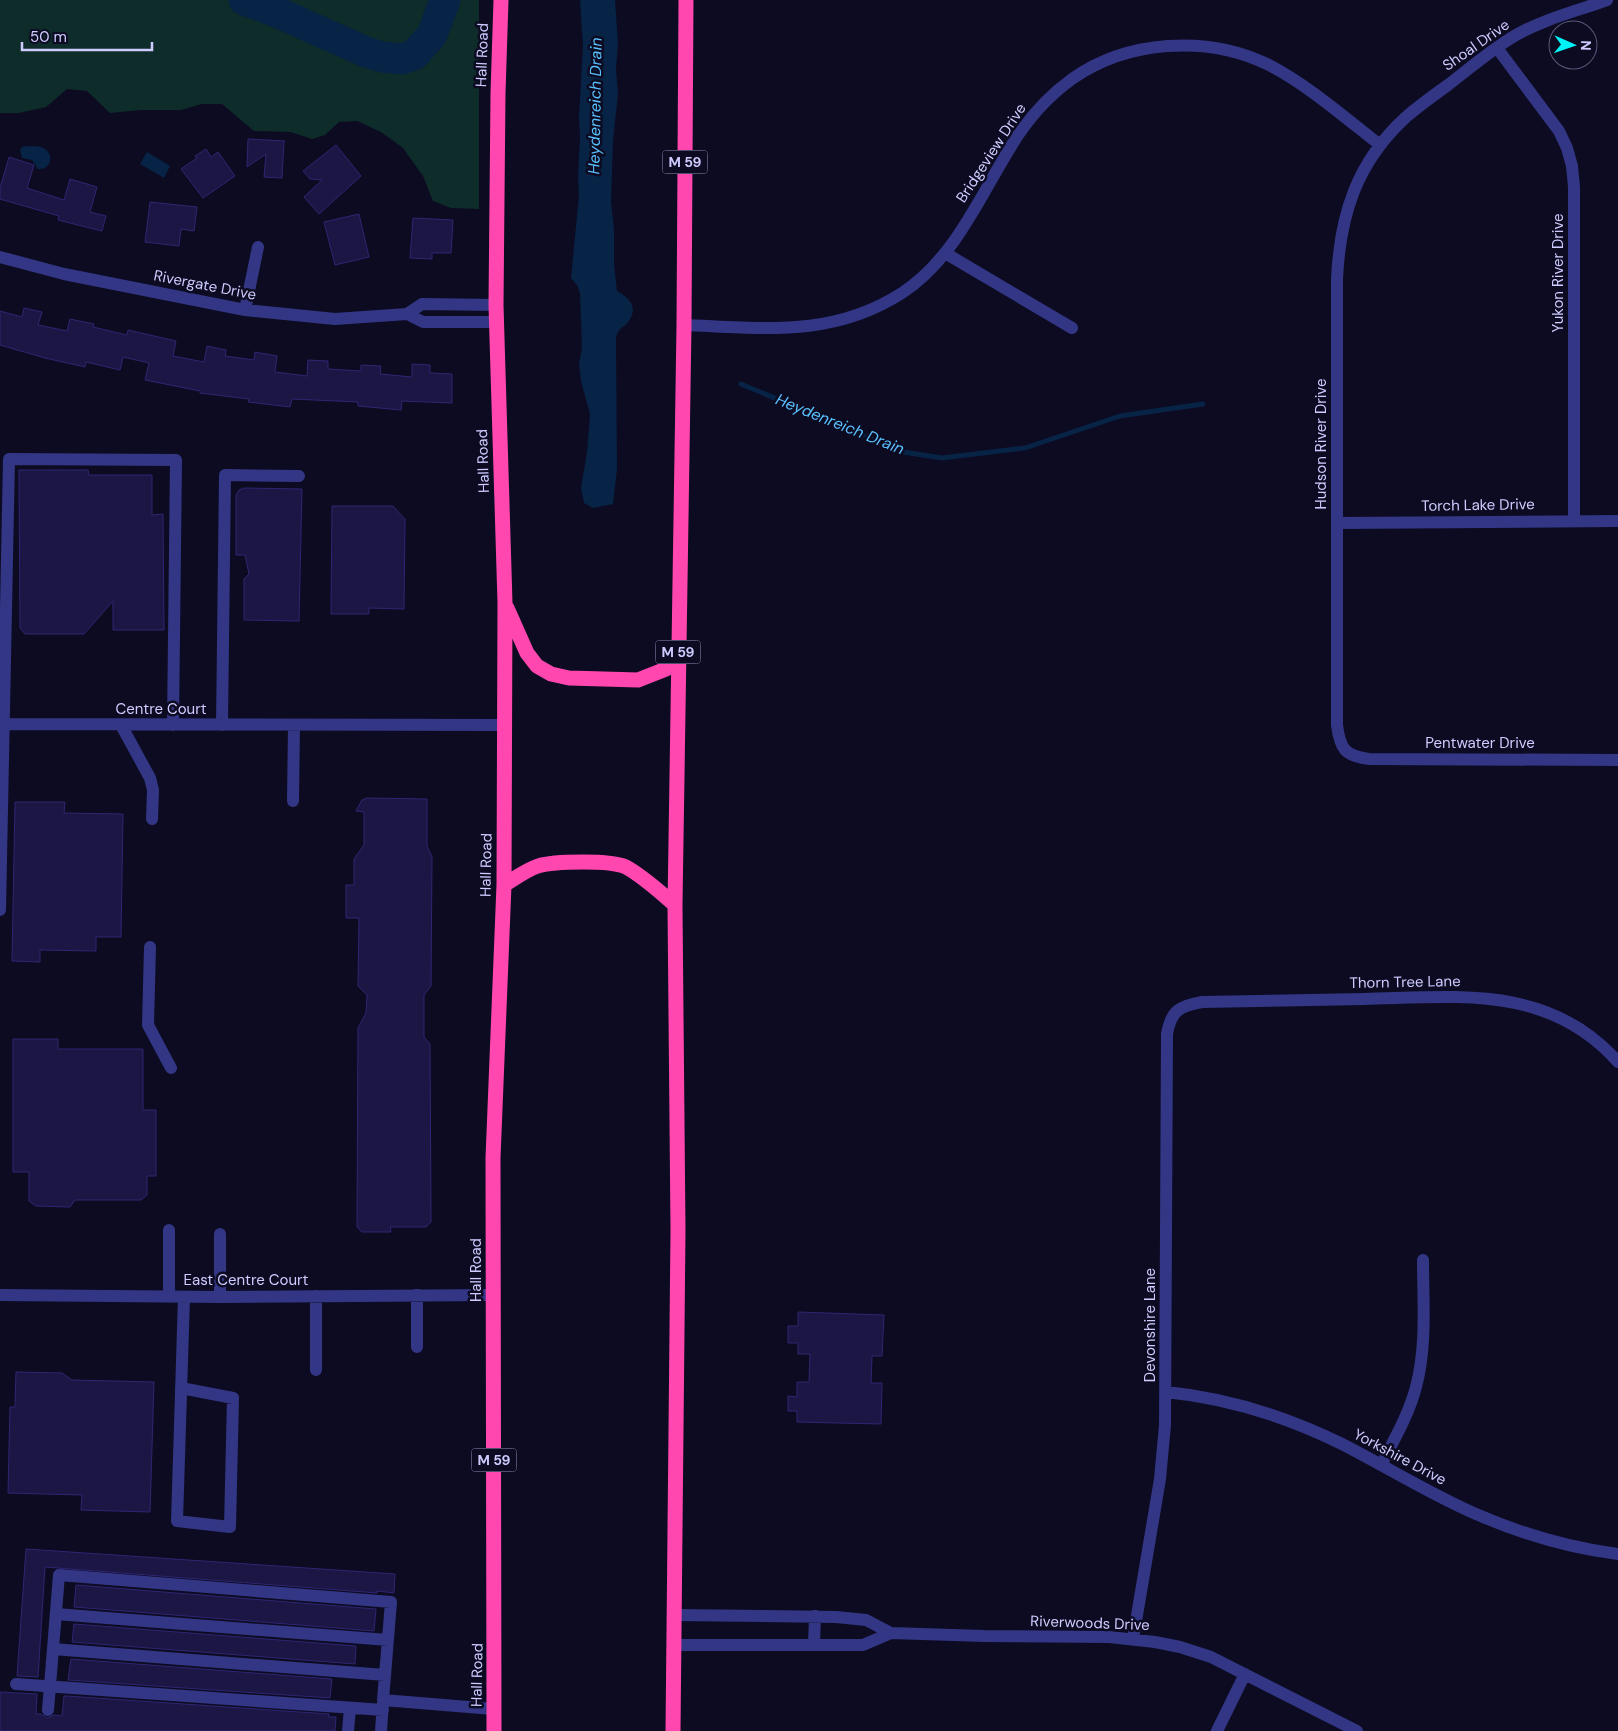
<svg xmlns="http://www.w3.org/2000/svg" width="1618" height="1731" viewBox="0 0 1618 1731" font-family="'DM Sans',sans-serif">
  <rect width="100%" height="100%" fill="#0d0b22"/>
  <!-- green -->
  <path fill="#0e2c29" d="M0 0H479V209L451 208 433 201 423 176 403 148 381 132 357 121 339 122 325 135 312 139 291 132 254 131 222 104H202L181 110H141L110 113 87 91 67 89 46 107 19 113H0Z"/>
  <!-- water -->
  <path fill="#072345" d="M580 0H615L618 43 616 69 618 94 613 141 611 202 614 229V264L617 291C628 297 638 306 630 319 625 328 619 326 616 338L617 469 613 504 593 508 584 503 581 488 587 452 590 414 581 381 579 364 582 348 580 293 577 285 571 278 579 195 578 180 580 137 579 117 583 46Z
    M24 146C31 147 39 145 45 149 55 156 50 170 38 169L32 160 22 158 20 149Z
    M147 152 170 166 164 178 140 164Z"/>
  <g fill="none" stroke-linecap="round" stroke-linejoin="round">
    <!-- stream -->
    <path stroke="#072345" stroke-width="5" d="M741 384 903 452 942 458 1025 448 1120 416 1203 404"/>
    <!-- river -->
    <path stroke="#072345" stroke-width="31" d="M244 0 279 13 366 52 382 57 402 59 414 55 432 35 445 0"/>
  </g>
  <!-- building -->
  <path fill="#1b1644" stroke="#2e2672" d="M248 139 285 141 284 142 282 178 264 177 266 154 247 167Z
    M336 145 361 176 319 214 304 197 322 180 310 179 303 171Z
    M206 149 211 157 218 152 235 176 203 198 181 169 197 158 195 156Z
    M9 157 34 165 27 188 64 200 70 179 97 187 90 212 106 216 102 231 58 220 59 216 0 199V188Z
    M150 202 197 207 194 231 181 229 179 246 145 242Z
    M359 214 369 257 335 265 324 222Z
    M413 218 453 220 451 253H432V259L410 258Z
    M24 308 42 312 38 325 67 331 70 319 94 324 93 327 127 335 128 330 176 341 173 356 204 362 207 346 226 350 225 356 254 360 255 352 277 356 275 372 307 376 308 360 328 361V369L361 371V365L381 366 380 374 412 377V364L430 365V373L452 374V403L402 401 401 410 358 406V402L292 399 290 407 248 402 249 399 200 393V391L145 380 149 363 123 357 120 370 86 362 85 367 45 358 0 345V311L22 317Z
    M19 470H88L89 475H152V515L163 514 164 630H113V601L84 634H25L20 628Z
    M244 488 302 489 299 621 244 620V579L249 574 245 555H236V495L239 490Z
    M332 506H393L405 519 404 609 369 608V614H331Z
    M367 798 427 799V846L432 857 431 986 424 995V1037L430 1044 431 1222 426 1227H390L391 1232H362L357 1227 358 1028 366 1013 367 995 358 986 359 918H346V885H354V859L364 845V812L356 811 362 800Z
    M15 802H65L64 813 123 814 121 937H96V951L40 950V962L12 961Z
    M13 1039H58V1049H143V1110H156V1176H147V1195L141 1200H75L70 1207 36 1206 29 1201V1172H13Z
    M798 1312 884 1315 882 1356H872L871 1383H882L881 1424 797 1422V1411H788V1396L797 1397V1382H809L810 1354H798V1343H788V1326H798Z
    M16 1372 62 1373 72 1380 154 1382 150 1512 81 1510 82 1495 8 1493 10 1407H15Z
    M26 1549 395 1574 394 1593 377 1591V1593L45 1567 38 1677 17 1676Z
    M76 1585 376 1609 374 1631 74 1607Z
    M74 1624 356 1646 355 1664 72 1642Z
    M71 1659 332 1679 330 1698 68 1680Z
    M0 1692 37 1694 36 1714H41L47 1718 54 1715 62 1716 64 1696H67L329 1714V1717H336L335 1731H0Z"/>
  <g fill="none" stroke-linecap="round" stroke-linejoin="round">
    <!-- minor -->
    <path stroke="#323685" stroke-width="12" d="M1607 0C1577 11 1544 19 1516 35 1492 49 1470 68 1448 85 1434 95 1420 105 1406 117 1357 162 1340 214 1337 279V725C1340 749 1345 756 1369 759L1618 760
      M1497 48 1559 131 1567 148 1572 166 1574 187V520
      M945 253 1072 328
      M0 257 64 274 245 310 335 319 407 314
      M496 305 422 304 407 314 423 322H497
      M245 310 258 247
      M684 325C763 328 832 338 902 293 954 259 979 198 1010 148 1026 121 1047 97 1072 79 1127 40 1207 35 1267 64 1308 85 1344 117 1380 145
      M1337 523 1618 521
      M3 724 504 725
      M121 725 150 778 153 790 152 819
      M222 725 225 475 299 476
      M293 801 294 725
      M0 910 9 459 176 460 173 725
      M150 947 148 1025 171 1068
      M0 1295 220 1297 493 1295
      M316 1296V1370
      M169 1297V1230
      M220 1297V1234
      M417 1347V1295
      M181 1388 233 1398 230 1527 177 1521 184 1297
      M1166 1392C1228 1398 1287 1417 1342 1444 1387 1467 1430 1494 1476 1514 1522 1534 1569 1548 1618 1554
      M1381 1465C1394 1440 1409 1414 1416 1387 1427 1346 1423 1302 1423 1260
      M56 1614 388 1640
      M674 1615 836 1617 866 1620 891 1633
      M1133 1639 1160 1479 1165 1425 1167 1034C1171 1011 1179 1006 1202 1002 1256 1001 1310 1000 1364 999 1458 997 1549 984 1618 1062
      M674 1645H863L891 1633 984 1636 1109 1637 1155 1642 1180 1647 1211 1657 1357 1731
      M814 1645 815 1616
      M53 1649 385 1675
      M16 1684 383 1710
      M48 1710 59 1575 391 1602 383 1700 493 1709
      M348 1731 350 1708
      M381 1731 383 1703
      M1217 1731 1245 1674"/>
    <!-- highway -->
    <path stroke="#ff47af" stroke-width="15" d="M507 608 527 653 537 666 551 674 569 678 638 680 666 669 678 655
      M504 885C514 879 526 870 538 866 554 861 611 860 626 867 644 877 660 892 675 905
      M494 1731 493 1158 504 885 505 603 496 305 498 93 501 0
      M673 1731 678 1230 675 905 684 325 686 0"/>
  </g>
  <g text-anchor="middle" dominant-baseline="central" stroke-width="5" stroke-linejoin="round" paint-order="stroke">
    <!-- shield labels -->
    <g fill="#0d0b22" stroke="#9492bd" stroke-width="1">
      <rect x="662.5" y="150.5" width="45" height="23" rx="4"/>
      <rect x="655.5" y="640.5" width="45" height="23" rx="4"/>
      <rect x="471.5" y="1448.5" width="45" height="23" rx="4"/>
    </g>
    <g font-size="14" font-weight="bold" fill="#ceccff">
      <text x="685" y="162">M 59</text>
      <text x="678" y="652">M 59</text>
      <text x="494" y="1460">M 59</text>
    </g>
    <!-- street labels -->
    <g font-size="15" fill="#ceccff" stroke="#0d0b22">
      <text transform="translate(1476 45) rotate(-35)">Shoal Drive</text>
      <text transform="translate(482 55) rotate(-88)">Hall Road</text>
      <text transform="translate(991 153) rotate(-57)">Bridgeview Drive</text>
      <text transform="translate(1558 273) rotate(-90)">Yukon River Drive</text>
      <text transform="translate(205 285) rotate(11)">Rivergate Drive</text>
      <text transform="translate(1321 444) rotate(-90)">Hudson River Drive</text>
      <text transform="translate(483 461) rotate(-92)">Hall Road</text>
      <text transform="translate(1478 505) rotate(-1)">Torch Lake Drive</text>
      <text x="161" y="709">Centre Court</text>
      <text x="1480" y="743">Pentwater Drive</text>
      <text transform="translate(486 865) rotate(-89)">Hall Road</text>
      <text transform="translate(1405 982) rotate(-1)">Thorn Tree Lane</text>
      <text transform="translate(476 1270) rotate(-90)">Hall Road</text>
      <text x="246" y="1280">East Centre Court</text>
      <text transform="translate(1150 1325) rotate(-90)">Devonshire Lane</text>
      <text transform="translate(1400 1457) rotate(28)">Yorkshire Drive</text>
      <text transform="translate(1090 1623) rotate(2)">Riverwoods Drive</text>
      <text transform="translate(477 1675) rotate(-89)">Hall Road</text>
    </g>
    <!-- water labels -->
    <g font-size="16" font-style="italic" fill="#5ac1ff" stroke="#0d0b22">
      <text transform="translate(595 106) rotate(-89)">Heydenreich Drain</text>
      <text transform="translate(840 424) rotate(22)">Heydenreich Drain</text>
    </g>
  </g>
  <!-- north arrow -->
  <g transform="translate(1573 45) rotate(92)"><circle r="24" fill="#0d0b22" stroke="#5a587a"/>
  <path d="M0-4L9 19L0 12L-9 19Z" fill="#00f4f7"/>
  <text y="-8" font-size="14" font-weight="bold" text-anchor="middle" fill="#ceccff">N</text>
  </g>
  <!-- scale -->
  <path d="M22 42v8h130v-8" fill="none" stroke="#ceccff" stroke-width="2.5"/>
  <text x="30" y="42" font-size="15" fill="#ceccff" stroke="#0d0b22" stroke-width="4" paint-order="stroke">50 m</text>
</svg>
